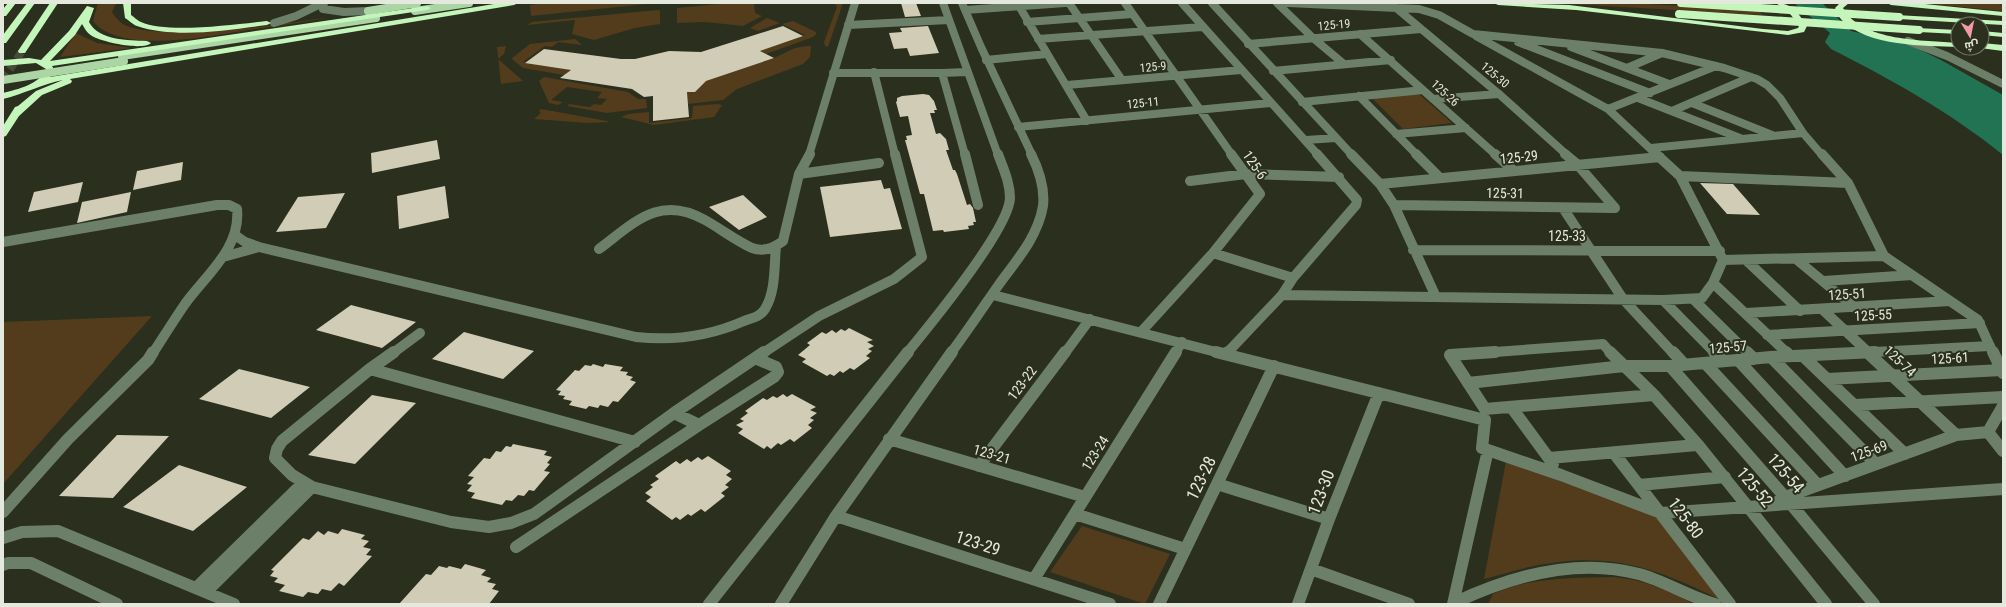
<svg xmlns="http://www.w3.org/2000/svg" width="2006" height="607" viewBox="0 0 2006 607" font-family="'Roboto Condensed',Cairo,sans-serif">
  <rect width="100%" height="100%" fill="#2b2f1d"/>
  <!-- green -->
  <path fill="#533c1b" d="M98 3H116L112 12C117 20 123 26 133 28 143 31 155 31 166 32 222 34 278 24 333 17 305 22 277 26 248 30 211 36 119 55 93 21Z
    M542 3H656L531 16 530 5Z
    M729 3H754L755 13 762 16 743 26 705 22 677 23V8Z
    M835 3H843L828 47 825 46 824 42 837 7Z
    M1553 3H1628L1758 10 1763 15Z
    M1923 3H1997L2003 5V11Z
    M658 10 660 11V24L635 28 594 40 572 34 575 20 527 25 532 22Z
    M767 18 780 23 758 31 750 28Z
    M793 21 816 32V34L813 37 766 54 760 51 805 35 782 24Z
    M76 33 97 43 131 48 60 57Z
    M575 39 582 45 558 42 552 47 545 46 523 62 571 70 564 75 523 68 513 60 512 58 530 44Z
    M506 46 504 54 498 59 523 81 501 84 497 47Z
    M807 46H811L810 57 803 64 737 89 723 100 688 104 687 92H695L706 81 774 58 795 48Z
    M544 77 628 92 638 99H646L647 108 607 113 567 106 569 104 590 107 594 104 601 105 607 99 597 98 602 92 567 87 551 100 563 102 558 105 549 103 539 81Z
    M1419 94 1452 123 1403 129 1372 98Z
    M718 104 722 105 714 117 654 125 621 117 628 114 649 112V123L692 118 693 106Z
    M541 109 607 121 610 122 588 123 534 119 541 113 539 111Z
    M152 316 3 484V322Z
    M1506 461 1659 517 1719 599C1653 567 1609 551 1534 566 1517 569 1501 575 1484 579Z
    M1082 526 1170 554 1145 604 1050 572Z
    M1613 577C1642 579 1668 590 1694 604H1488L1493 594C1530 577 1573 578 1613 577Z"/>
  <!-- water -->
  <path fill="#217353" d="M1794 3H1822L1851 31 1908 44 1941 60 2003 95V155C1950 112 1892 80 1831 49L1825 42 1830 33Z"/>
  <!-- building -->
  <path fill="#d1ccb5" d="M901 3H916L921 16 905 17Z
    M783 26 803 36 760 51 774 58 706 81 695 92H687L689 117 653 121V96L644 97 632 89 560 78 571 70 525 63 544 49 621 59H635L669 51 701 52Z
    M928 26 939 53 910 56 907 48 894 49 889 33 902 32 900 28Z
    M923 94 929 95 934 101 937 110H934L935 113H930L936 134 940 133 946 139 949 150H946L953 170H955L957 174 967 205 970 204 973 208 976 222H973L974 225 968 226 969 229 944 232 943 230 933 231 924 194H920L905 140H907L906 136 912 135 908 116 900 117 896 102 897 101V98L902 96Z
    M437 140 440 159 372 173 371 153Z
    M183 162 181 180 133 190 137 171Z
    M881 180 884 189 890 188 902 229 830 237 820 187Z
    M83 182 78 202 28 212 34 192Z
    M1700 183 1733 184 1760 215 1727 214Z
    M445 186 449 218 399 229 397 196Z
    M131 192 127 212 77 223 82 202Z
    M345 193 326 228 276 232 298 197Z
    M743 195 767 217 739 230 709 207Z
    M351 305 416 322 382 348 316 330Z
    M849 328 873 340 867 342 874 346 868 349 872 351 866 356 870 358 854 370 850 368 843 373 840 371 834 376 830 374 827 376 802 362 806 359 798 355 810 345 807 343 822 332 826 334 832 330 836 333 841 329 845 331Z
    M464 332 534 351 503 379 432 359Z
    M593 364 603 367 605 364 623 367 620 371 628 372 626 375 633 377 630 380 636 382 618 402 613 401 608 407 600 405 598 408 589 406 586 409 569 405 572 401 563 399 565 396 558 395 561 391 556 390 575 370 579 371 585 365 591 366Z
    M239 369 310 387 271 418 199 399Z
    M783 394 787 397 792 394 816 407 810 410 817 413 810 418 814 420 808 425 812 428 794 442 790 439 781 445 778 443 771 449 767 446 764 449 738 433 743 429 736 425 744 421 740 419 748 413 745 411 763 398 767 400 773 396 777 398Z
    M372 395 416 403 355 464 308 455Z
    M117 435 169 436 113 498 59 496Z
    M513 444 547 451 544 455 552 457 547 463 550 464 544 471 550 472 534 491 529 490 524 496 518 495 512 501 506 500 502 505 471 498 475 493 467 491 472 485 467 484 474 477 468 476 484 458 490 459 496 451 501 452 506 446 511 447Z
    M708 456 731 471 726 475 732 479 725 485 729 487 721 493 725 496 705 512 701 509 691 516 688 514 680 520 676 517 672 520 646 501 651 497 645 493 653 487 650 485 659 479 655 476 676 461 680 464 687 459 691 462 698 457 702 460Z
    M179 465 247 487 193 531 123 507Z
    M342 529 365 535 361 539 369 541 363 547 371 549 366 555 372 556 344 586 339 583 331 591 322 589 318 594 308 592 303 597 279 591 285 585 274 582 278 578 270 576 274 571 271 570 303 538 309 540 318 531 324 535 328 531 338 534Z
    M465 564 486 570 481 575 491 578 487 582 496 584 492 589 499 591 489 604H399L426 574 431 575 439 566 447 568 449 566 461 569Z"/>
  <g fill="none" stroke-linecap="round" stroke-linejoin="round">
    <!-- highway-tunnel -->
    <path stroke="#474b3a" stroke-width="8" stroke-dasharray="8 4.5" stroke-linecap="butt" d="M3 80 22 51"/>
    <!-- minor-far2 -->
    <path stroke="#6c8069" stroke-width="8" d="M324 3 323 9 344 12 368 11
      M943 3 998 155
      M962 3 981 47 1032 155
      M1069 3 1122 80
      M1125 3 1232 155
      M1182 3 1318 155
      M1212 3 1352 155
      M1277 3 1313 38 1344 64
      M1288 3 1419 9 1439 15 1473 34 1662 53 1724 68 1757 79 1767 85 1780 98 1803 133 1822 155
      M1019 6 1087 121
      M1395 7 1499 94 1567 155
      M965 10 1065 3
      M1027 22 1132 14
      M274 23 296 16 323 3
      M848 25 949 20
      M1360 34 1496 155
      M1476 36 1608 109 1657 155
      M1038 39 1202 27
      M1908 41 1947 56 2003 84
      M1518 42 1650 93
      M1248 44 1421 29
      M1571 47 1669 84
      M986 60 1047 54
      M1627 68 1662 53
      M1273 71 1391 60
      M874 72 895 155
      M833 73H942
      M1067 85 1241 70
      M1359 96 1417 155
      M1638 98 1740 138
      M1433 99 1499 94
      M1302 102 1423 90
      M1692 103 1772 135
      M1608 109 1716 66
      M1672 111 1751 77
      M1018 127 1270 103
      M1396 134 1466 128
      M1306 140 1336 138
      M1651 148 1803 133
      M809 155 855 3
      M965 155 942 73 967 72"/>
    <!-- minor-far1 -->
    <path stroke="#6c8069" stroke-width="10" d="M810 154 799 174 879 163
      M965 154 978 205
      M1351 154 1380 184 1394 205 1436 297
      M1416 154 1440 178
      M1495 154 1513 170
      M1565 154 1577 164 1615 208
      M1822 154 1848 183 1884 256 1978 320 1993 353
      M1680 176 1848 183
      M1190 181 1246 174 1339 177
      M1380 184 1660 157
      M1394 205 1615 208
      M1563 208 1623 299 1673 353
      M235 235 245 242 259 247 636 337C673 341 710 336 744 321 752 318 760 317 765 309 776 291 774 266 776 246
      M3 242 217 205H229L237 209C241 248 206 275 185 304 174 320 164 336 153 353
      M599 249C634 223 659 194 705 220 721 229 735 240 752 248 763 252 774 248 783 241L799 174
      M1413 250 1720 251
      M1213 253 1293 278
      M223 257 259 247
      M1796 259 1855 308
      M1723 260 1884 256
      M1746 260 1800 311
      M1824 281 1912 275
      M1713 283 1787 353
      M993 295 1220 353
      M1282 295 1663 300 1702 298 1713 283 1723 260 1680 176 1656 154
      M1663 300 1715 353
      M1694 300 1748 353
      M1823 310 1869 353
      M1746 313 1950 301
      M1141 332 1213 253 1260 194 1231 154
      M1767 335 1980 323
      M393 353 420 333
      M763 353 819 316 894 279 922 257 895 154
      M907 353C930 325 1009 229 1010 198 1010 182 1003 168 998 154
      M951 353C968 330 984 306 1000 283 1017 260 1038 236 1043 206 1045 188 1039 170 1031 154
      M1065 353 1090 319
      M1175 353 1182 342
      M1227 353 1282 295 1293 278 1356 205 1357 200 1317 154
      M1481 353 1603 344 1611 353
      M1855 353 1990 346"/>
    <!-- minor -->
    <path stroke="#6c8069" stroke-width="12" d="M394 352 370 369 282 441 277 449 275 458 292 475 312 487 451 522 489 527 511 523 534 514 674 413 764 352
      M1216 352 1485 420 1482 448 1561 475 1661 513 2003 489
      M1610 352 1654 395 1699 446 1826 604
      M1673 352 1684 364
      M1714 352 1723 361
      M1747 352 1754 359
      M1786 352 1790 356
      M1867 352 1956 435
      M1993 352 2003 373
      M1226 354 1228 352
      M1803 356 1905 454
      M1771 357 1876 464
      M1738 360 1845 476
      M1705 363 1818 485
      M1670 366 1785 497 1874 604
      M370 369 635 442
      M1827 379 2002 370
      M1468 383 1624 366H1670L1771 357 1875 352
      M1855 405 2003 397
      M2003 406 1988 432 2003 451
      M1512 408 1553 464
      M1485 409 1450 355 1495 352
      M1485 409 1654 395
      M699 425 774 377 778 372 776 367 755 358
      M889 439 1085 497
      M1614 453 1730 604
      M1549 458 1697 445
      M979 466 1065 352
      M1217 484 1329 519
      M1639 485 1725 477
      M1780 499 1956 435 1988 432
      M3 512 68 439 148 360 153 352
      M1075 514 1185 549
      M836 516 1110 604
      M3 538 22 532 58 531 234 604
      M516 547 699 425 674 413
      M3 565 8 563H31L117 604
      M1311 569 1409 604
      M1034 579 1176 352
      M196 588 303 483
      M206 592 312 487
      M1454 603C1511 576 1576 557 1639 574 1665 581 1689 597 1715 604
      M709 604 908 352
      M781 604 836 516 952 352
      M1159 604 1274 366
      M1298 604 1329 519 1379 393
      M1453 604 1488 450"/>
    <!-- major -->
    <path stroke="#abd5a4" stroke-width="8" d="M368 11 417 3
      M415 11 469 3
      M122 56 376 18"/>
    <!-- highway -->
    <path fill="#c4f6bc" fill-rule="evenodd" d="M8 3H16L6 16H3V9Z
      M27 3H35L6 43H3V35Z
      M50 3H58L25 53H19L18 51Z
      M123 3H131V15C134 17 138 21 141 22 167 34 238 24 267 21L271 23 267 25C229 30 175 39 137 26 133 25 129 20 125 18Z
      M500 3H518L514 5 70 79 72 81 71 83 42 95 19 116 6 136 3 137V126L15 107 18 106 36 91 63 80C42 84 24 94 3 99V93C18 89 39 85 46 69L36 63 3 66V60L29 58 41 60 69 31 87 6 94 8 89 22C99 41 128 40 147 41L151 43C143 51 102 42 92 36 87 33 85 29 82 24L75 35 50 61 427 6 431 8 427 10 52 66 54 69 50 77Z
      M1494 3 1569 5 1763 29 1788 31 1798 28 1799 26 1791 15 1776 3C1792 3 1799 14 1807 26L1804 32 1788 35 1576 10 1498 5Z
      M1840 3H1849L1843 8C1862 42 1924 40 1958 43V47C1925 46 1867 46 1843 21 1839 18 1837 12 1835 8Z
      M1887 3H1915L2003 12V16L1891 5Z
      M1896 15 2003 21V25L1899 19H1896Z
      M1916 28 1958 30V34L1919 32 1915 30Z
      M1982 31 2003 33V37L1982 35Z
      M1982 43 2003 45V51L1980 48H1982Z"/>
    <!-- major-bridge -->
    <path stroke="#abd5a4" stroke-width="8" d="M3 80 124 61"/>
    <!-- highway-bridge -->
    <path stroke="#c4f6bc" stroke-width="8" d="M1681 3 1899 17
      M1679 14 1919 30"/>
  </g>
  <g text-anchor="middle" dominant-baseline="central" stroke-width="4" stroke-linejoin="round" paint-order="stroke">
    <!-- far-street labels -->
    <g font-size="12" fill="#e5e8dc" stroke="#2b2f1d">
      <text transform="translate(1334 25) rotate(-5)">125-19</text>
      <text transform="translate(1153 67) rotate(-5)">125-9</text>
      <text transform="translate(1495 75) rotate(40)">125-30</text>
      <text transform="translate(1445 93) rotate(42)">125-26</text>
      <text transform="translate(1143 103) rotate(-6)">125-11</text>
    </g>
    <!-- street labels -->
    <g font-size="14" fill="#e5e8dc" stroke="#2b2f1d">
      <text transform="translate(1519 157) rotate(-6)">125-29</text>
      <text transform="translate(1255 165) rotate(55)">125-6</text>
      <text transform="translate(1505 193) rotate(1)">125-31</text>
      <text x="1567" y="236">125-33</text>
      <text transform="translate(1847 294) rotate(-4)">125-51</text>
      <text transform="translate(1873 315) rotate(-3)">125-55</text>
      <text transform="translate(1728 347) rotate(-5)">125-57</text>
      <text transform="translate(1950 358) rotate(-3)">125-61</text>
      <text transform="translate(1900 361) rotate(43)">125-74</text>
      <text transform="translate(1022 383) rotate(-53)">123-22</text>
      <text transform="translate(1869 451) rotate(-20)">125-69</text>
      <text transform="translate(1095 453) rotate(-58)">123-24</text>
      <text transform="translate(992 454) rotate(16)">123-21</text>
    </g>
    <!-- near-street labels -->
    <g font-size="17" fill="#e5e8dc" stroke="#2b2f1d">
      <text transform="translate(1786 473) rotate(49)">125-54</text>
      <text transform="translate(1201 478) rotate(-64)">123-28</text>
      <text transform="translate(1755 487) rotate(50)">125-52</text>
      <text transform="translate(1321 492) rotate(-69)">123-30</text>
      <text transform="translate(1686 518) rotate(53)">125-80</text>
      <text transform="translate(978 543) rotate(18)">123-29</text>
    </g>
  </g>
  <!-- border -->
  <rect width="2006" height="607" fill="none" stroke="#e5e8dc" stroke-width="8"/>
  <!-- north arrow -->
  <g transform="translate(1970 36) rotate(170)"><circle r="19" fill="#2b2f1d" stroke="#757969"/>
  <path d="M0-3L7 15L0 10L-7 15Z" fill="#f39aa9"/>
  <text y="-6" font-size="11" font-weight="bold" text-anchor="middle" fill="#e5e8dc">ش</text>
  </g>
</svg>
